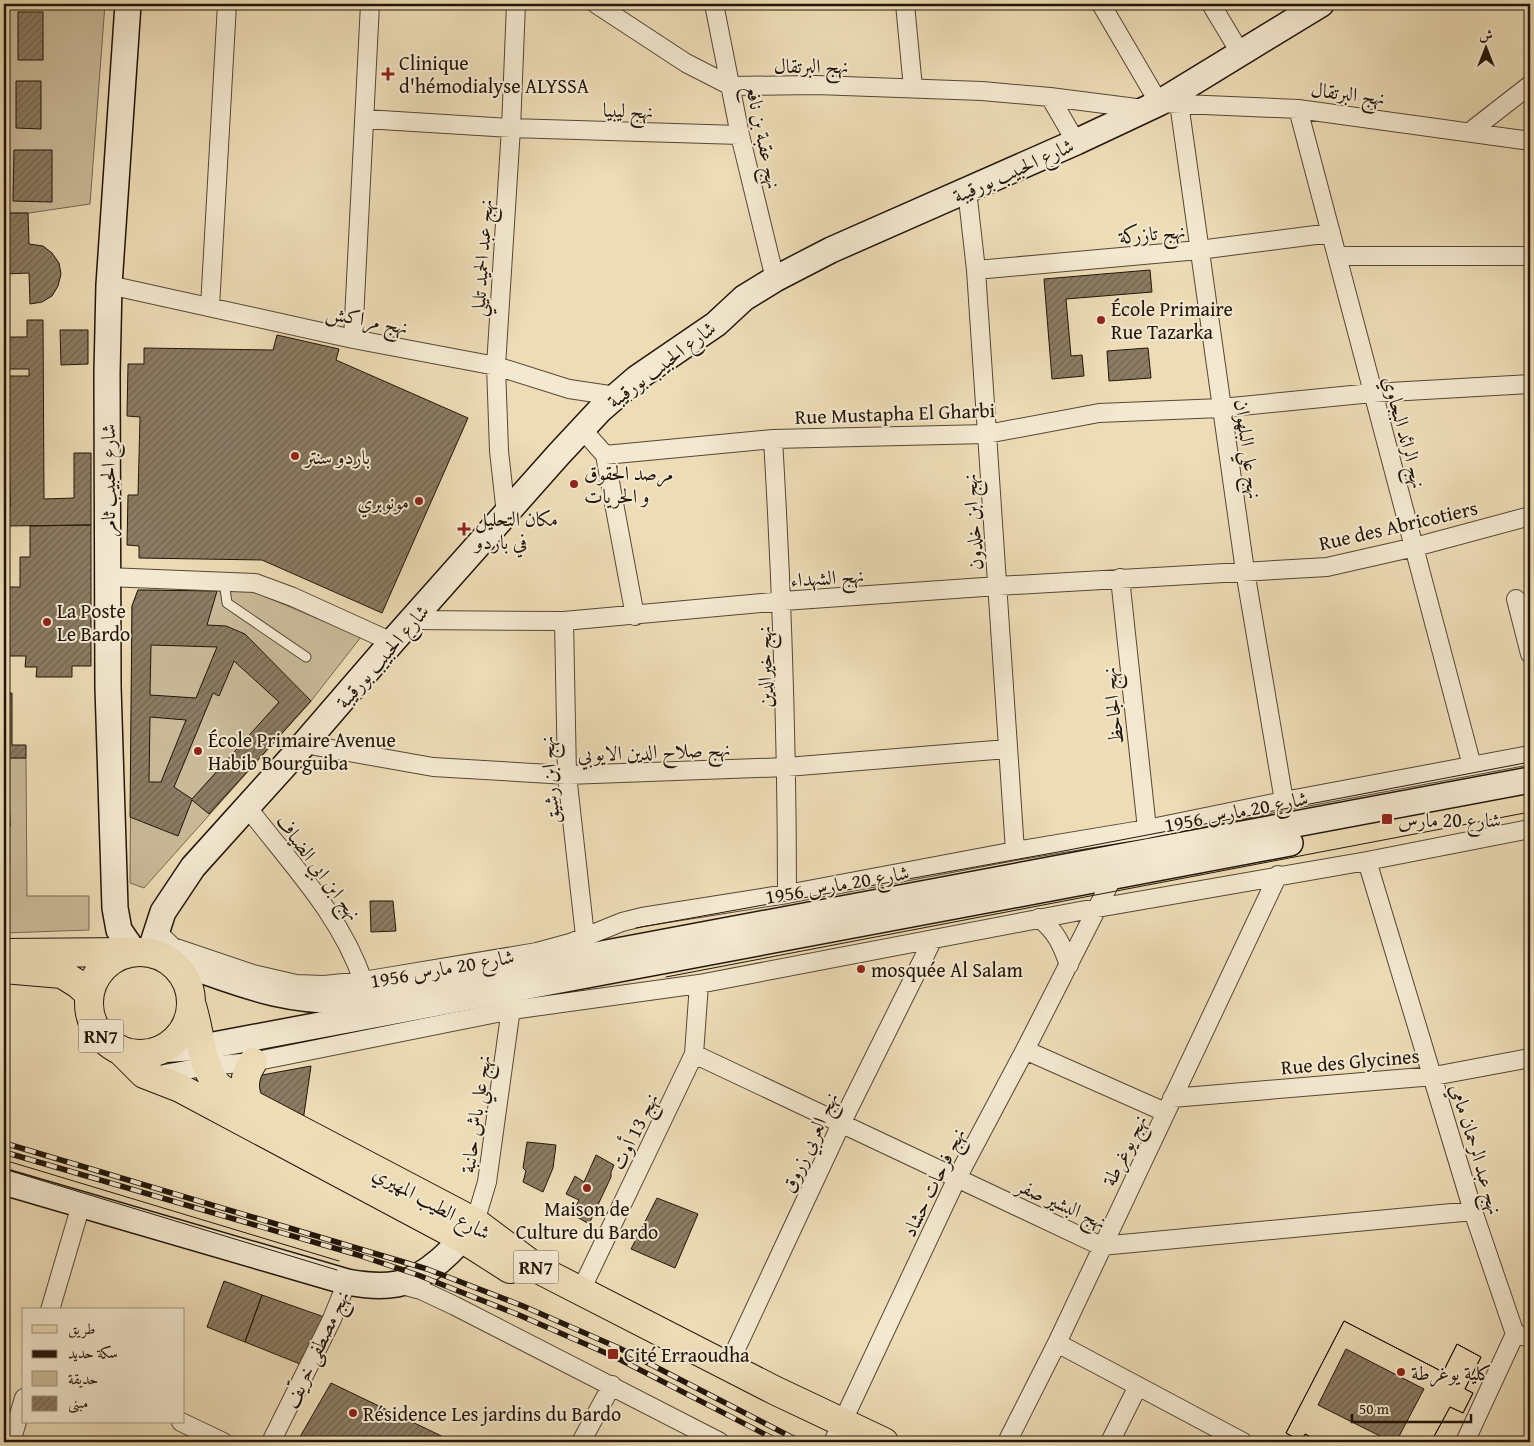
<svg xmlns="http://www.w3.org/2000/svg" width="1534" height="1446" viewBox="0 0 1534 1446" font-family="'Gentium Book Plus',Amiri,serif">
  <defs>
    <pattern id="building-hatch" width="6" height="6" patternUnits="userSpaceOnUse" patternTransform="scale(1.25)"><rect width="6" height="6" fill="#8c7c63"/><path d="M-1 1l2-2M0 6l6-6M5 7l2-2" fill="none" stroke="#726450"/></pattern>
  </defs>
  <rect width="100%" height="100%" fill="#eddcb6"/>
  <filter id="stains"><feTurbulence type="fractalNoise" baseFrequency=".004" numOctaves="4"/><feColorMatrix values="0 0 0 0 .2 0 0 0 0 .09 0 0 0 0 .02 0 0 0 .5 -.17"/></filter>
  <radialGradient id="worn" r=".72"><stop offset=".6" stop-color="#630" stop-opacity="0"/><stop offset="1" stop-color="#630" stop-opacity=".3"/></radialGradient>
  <!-- green -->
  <path fill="#caba99" stroke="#766851" d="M4 4H105L90 204 29 213H4Z
    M138 590 252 591 361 637 311 701 144 888 130 883 132 606Z
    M4 758H26L27 896H89V930L4 933V826H10L9 794 4 793Z"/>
  <!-- building -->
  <path fill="url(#building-hatch)" stroke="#221509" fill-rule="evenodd" d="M18 12H43V60H18Z
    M16 81H41V129L16 128Z
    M14 150H52V202L13 201Z
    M4 213H28L29 244 43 246 52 253 59 263 61 274 58 286 52 296 42 302 30 304 29 273 4 274Z
    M1150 270 1152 292 1066 299 1071 356 1082 355 1084 376 1052 379 1044 279Z
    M27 320H43L44 499 74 498V453H91V525L4 526V506H10L9 437H4V376H29V369H4V337H27Z
    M60 330H88V364L61 365Z
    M277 335 339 349 336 360 468 418 382 613 262 560 139 558V546L127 545 128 495H138L140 417 127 416 128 364H144V348L273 350Z
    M1148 348 1151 378 1109 381 1107 351Z
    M91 525V666H72V677H36L37 667H25L26 656H4V587H20V557H30V526Z
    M138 590 217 591 207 625 226 626 245 634 311 701 209 814 192 800 178 836 130 817 132 606ZM151 645 217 647 196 698 150 695ZM234 661 279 702 192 799 174 787 213 693 219 696ZM150 717 186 720 161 782H149Z
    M4 693H12V745H26V758H4Z
    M4 793H9L10 826H4Z
    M370 901H393L396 931 371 932Z
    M311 1066 303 1121 255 1093 256 1080 262 1075Z
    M527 1142 556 1145 553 1168 543 1192 523 1182 526 1171 523 1168Z
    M596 1155 614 1165 611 1172V1177L589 1224 572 1214 579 1200 566 1194 575 1176 584 1182Z
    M657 1198 698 1214 675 1268 631 1249Z
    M224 1281 262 1295 245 1342 207 1327Z
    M262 1295 327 1318 305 1366 245 1342Z
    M1344 1321 1443 1372 1457 1344 1481 1357 1465 1389 1473 1393 1463 1413 1450 1407 1431 1442H1396L1424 1389 1346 1349 1318 1405 1392 1442H1321L1305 1434 1301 1441 1286 1433Z
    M1344 1321 1443 1372 1457 1344 1481 1357 1465 1389 1473 1393 1463 1413 1450 1407 1431 1442H1321L1305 1434 1301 1441 1286 1433Z
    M331 1383 454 1442H297Z"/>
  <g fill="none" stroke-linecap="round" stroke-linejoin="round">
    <defs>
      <path id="lane" d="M224 581 227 603 306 657"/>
      <path id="street" d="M596 4 686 63 731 86 816 85 982 91 1050 97 1144 109
        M714 4 740 135 775 279
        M905 4 913 88
        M1101 4 1159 103 1298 109 1530 141
        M1211 4 1241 54
        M1050 97 1076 142
        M1179 103 1245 571 1284 801
        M1298 109 1472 766
        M365 119 511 128 740 135
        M1471 131 1530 85
        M967 190 976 270 1015 851
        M1337 256H1530
        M976 270 1199 250 1331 233
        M109 285 353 339 496 366 569 389 616 396
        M210 307 227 4
        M353 339 370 4
        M582 429 605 455 773 439 987 434 1099 413 1221 408 1372 393 1530 384
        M773 439C782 592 787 742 787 894
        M605 455 635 616
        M506 514 499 451 496 366 511 128 516 4
        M107 577 255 583 293 597 392 642
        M1120 578 1147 829
        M1516 599 1530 654
        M413 620 564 621 783 601 998 586 1327 567 1415 547 1530 516
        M564 621 567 775 585 936
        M304 744 433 767 567 775 787 767 1007 749
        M248 808C290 863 341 915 363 981
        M1367 861 1473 1211 1515 1334 1465 1442
        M1039 918C1056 931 1062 945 1069 965
        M156 931 173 947 253 974 296 984 324 985 363 981 537 952 570 943 622 922 642 917 787 894 1015 851 1147 829 1284 801 1530 755
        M1025 1050 1165 1112
        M694 1054 1101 1246 1473 1211
        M154 1076 207 1066 253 1062 512 1010 699 984 1080 911 1367 861 1530 829
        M1172 1098 1434 1076 1530 1058
        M475 1222 487 1182 512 1001
        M398 1284 421 1290 455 1306 720 1442
        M581 1290 694 1054 699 984
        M50 1310 81 1205
        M1515 1334 1530 1338
        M1057 1343 1243 1442
        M728 1366 842 1122 933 939
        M181 1422 223 1442
        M11 1442 24 1398
        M271 1442 332 1319 347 1282
        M581 1442 612 1385
        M833 1442 957 1178 1025 1050 1117 869
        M1007 1442 1057 1343 1278 875
        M1110 1442 1138 1386"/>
      <path id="secondary" d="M128 4 109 285 107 373 108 687 115 908 119 930 134 952
        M150 952 163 912 193 867 304 744 392 642 559 454 600 410 637 378 716 324 744 298 775 279 831 250 1076 142 1159 103 1321 4
        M160 956C232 979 276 1004 356 1000L1530 780
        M159 1050 203 1047 1290 843
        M4 1182 347 1282C363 1285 380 1287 397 1284 427 1278 457 1247 474 1223"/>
      <path id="primary" d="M89 1003a51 51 0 1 1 102 0a51 51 0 1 1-102 0Z
        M4 953 130 952
        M4 969 62 974 78 984 89 994
        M191 1003C200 1028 201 1070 220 1088L475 1222 538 1269 774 1390 884 1442
        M119 1049 144 1074 180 1088 463 1239 510 1269
        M251 1105C242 1091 244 1075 253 1062"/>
    </defs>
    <!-- lane casing -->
    <use href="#lane" stroke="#554734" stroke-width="11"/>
    <!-- street casing -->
    <use href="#street" stroke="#554734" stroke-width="20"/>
    <!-- secondary casing -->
    <use href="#secondary" stroke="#221509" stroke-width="28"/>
    <!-- primary casing -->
    <use href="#primary" stroke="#221509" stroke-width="30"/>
    <!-- lane -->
    <use href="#lane" stroke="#f3e8d0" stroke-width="9"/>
    <!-- street -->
    <use href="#street" stroke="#f3e8d0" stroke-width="18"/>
    <!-- secondary -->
    <use href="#secondary" stroke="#f3e8d0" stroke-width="25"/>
    <!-- primary -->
    <use href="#primary" stroke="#eddcb6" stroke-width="28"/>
    <!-- tram -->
    <path stroke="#221509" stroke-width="1" d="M636 928 1058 852 1530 762
      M666 977 1530 812
      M4 1160 339 1261
      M4 1169 337 1270"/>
    <defs>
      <path id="rail" d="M4 1143 427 1269 523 1306 619 1348 801 1442
        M4 1152 358 1255 418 1275 519 1315 615 1357 780 1442"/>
    </defs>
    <!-- rail casing -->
    <use href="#rail" stroke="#221509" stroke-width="5.5"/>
    <!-- rail -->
    <use href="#rail" stroke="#f3e8d0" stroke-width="4" stroke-dasharray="11" stroke-linecap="butt"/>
  </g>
  <!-- markers -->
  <g fill="#8f2418" stroke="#f3e8d0" stroke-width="2">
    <path d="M385.5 66.5h5v5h5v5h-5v5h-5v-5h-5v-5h5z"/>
    <circle cx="1101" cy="320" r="5"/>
    <circle cx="295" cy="456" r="5"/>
    <circle cx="574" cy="484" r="5"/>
    <circle cx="419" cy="501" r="5"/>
    <path d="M461.5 521.5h5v5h5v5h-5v5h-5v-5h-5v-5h5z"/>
    <circle cx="47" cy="622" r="5"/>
    <circle cx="198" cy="751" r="5"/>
    <rect x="1381" y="813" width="12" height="12" rx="2.5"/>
    <circle cx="861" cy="969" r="5"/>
    <circle cx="587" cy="1188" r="5"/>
    <rect x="607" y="1348" width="12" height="12" rx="2.5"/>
    <circle cx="1401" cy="1372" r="5"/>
    <circle cx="353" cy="1413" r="5"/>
  </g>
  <g text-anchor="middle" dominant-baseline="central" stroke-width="4" stroke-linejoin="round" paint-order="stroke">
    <!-- shield labels -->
    <g fill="#f3e8d0" stroke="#615445" stroke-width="1">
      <rect x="78.5" y="1019.5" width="45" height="33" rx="4"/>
      <rect x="513.5" y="1250.5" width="45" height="33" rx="4"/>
    </g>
    <g font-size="19" font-weight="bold" fill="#221509">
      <text x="101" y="1036">RN7</text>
      <text x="536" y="1267">RN7</text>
    </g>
    <!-- poi labels -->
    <g font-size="20" fill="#221509" stroke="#f3e8d0" text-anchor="start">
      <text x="399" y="62">Clinique<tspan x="399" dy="23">d'hémodialyse ALYSSA</tspan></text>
      <text x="1111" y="308">École Primaire<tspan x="1111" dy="23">Rue Tazarka</tspan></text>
      <text x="305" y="456">باردو سنتر</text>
      <text x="584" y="472">مرصد الحقوق<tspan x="584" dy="23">و الحريات</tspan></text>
      <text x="409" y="501" text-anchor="end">مونوبري</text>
      <text x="475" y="518">مكان التحليل<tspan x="475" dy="23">في باردو</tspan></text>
      <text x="57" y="610">La Poste<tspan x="57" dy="23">Le Bardo</tspan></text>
      <text x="208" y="739">École Primaire Avenue<tspan x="208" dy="23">Habib Bourguiba</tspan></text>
      <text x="1398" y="819">شارع 20 مارس</text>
      <text x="871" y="969">mosquée Al Salam</text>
      <text x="587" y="1208" text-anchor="middle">Maison de<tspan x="587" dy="23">Culture du Bardo</tspan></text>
      <text x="624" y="1354">Cité Erraoudha</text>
      <text x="1411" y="1372">كلية يوغرطة</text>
      <text x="363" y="1413">Résidence Les jardins du Bardo</text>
    </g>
    <!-- street labels -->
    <g font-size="20" fill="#221509" stroke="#f3e8d0">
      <text x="811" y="65">نهج البرتقال</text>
      <text transform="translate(1348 93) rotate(7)">نهج البرتقال</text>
      <text transform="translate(628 110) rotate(2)">نهج ليبيا</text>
      <text transform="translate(764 137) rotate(78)">نهج عقبة بن نافع</text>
      <text transform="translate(1013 170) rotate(-24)">شارع الحبيب بورقيبة</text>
      <text transform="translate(1152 233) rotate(-5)">نهج تازركة</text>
      <text transform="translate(481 258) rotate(-86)">نهج عبد الحميد تليلي</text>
      <text transform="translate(367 319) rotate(11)">نهج مراكش</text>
      <text transform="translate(661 364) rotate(-37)">شارع الحبيب بورقيبة</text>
      <text transform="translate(895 413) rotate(-2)">Rue Mustapha El Gharbi</text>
      <text transform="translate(1405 432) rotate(75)">نهج الرائد البجاوي</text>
      <text transform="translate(1249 449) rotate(82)">نهج علي البلهوان</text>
      <text transform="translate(107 480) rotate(-90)">شارع الحبيب ثامر</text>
      <text transform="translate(972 522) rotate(-94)">نهج ابن خلدون</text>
      <text transform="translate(1398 525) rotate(-13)">Rue des Abricotiers</text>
      <text transform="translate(827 577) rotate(-4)">نهج الشهداء</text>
      <text transform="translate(382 656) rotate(-49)">شارع الحبيب بورقيبة</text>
      <text transform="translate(764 667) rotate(-91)">نهج خيرالدين</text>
      <text transform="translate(1112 706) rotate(-96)">نهج الجاحظ</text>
      <text transform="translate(654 751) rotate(-2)">نهج صلاح الدين الايوبي</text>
      <text transform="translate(549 780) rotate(-94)">نهج ابن رشيق</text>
      <text transform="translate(1236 811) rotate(-11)">شارع 20 مارس 1956</text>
      <text transform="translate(319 867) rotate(53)">نهج ابن ابي الضياف</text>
      <text transform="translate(837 884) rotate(-10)">شارع 20 مارس 1956</text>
      <text transform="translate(442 968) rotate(-10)">شارع 20 مارس 1956</text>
      <text transform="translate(1350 1061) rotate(-5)">Rue des Glycines</text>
      <text transform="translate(475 1114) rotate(-82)">نهج علي باش حانبة</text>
      <text transform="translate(634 1131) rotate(-64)">نهج 13 أوت</text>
      <text transform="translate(809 1142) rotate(-65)">نهج العربي زروق</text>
      <text transform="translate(1477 1149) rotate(73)">نهج عبد الرحمان مامي</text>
      <text transform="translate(1124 1150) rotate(-64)">نهج يوغرطة</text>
      <text transform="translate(933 1182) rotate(-64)">نهج فرحات حشاد</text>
      <text transform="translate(432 1202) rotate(29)">شارع الطيب المهيري</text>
      <text transform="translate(1062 1203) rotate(24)">نهج البشير صفر</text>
      <text transform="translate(316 1349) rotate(-65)">نهج مصطفى خريّف</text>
    </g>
  </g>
  <!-- margin -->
  <rect width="1534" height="1446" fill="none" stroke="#eddcb6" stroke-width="20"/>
  <rect x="5" y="5" width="1524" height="1436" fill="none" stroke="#221509" stroke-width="2.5"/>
  <rect x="10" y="10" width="1514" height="1426" fill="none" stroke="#221509"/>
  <!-- legend -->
  <rect x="22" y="1308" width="162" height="115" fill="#f3e8d0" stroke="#9f9480"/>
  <rect x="32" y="1325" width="25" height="8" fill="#eddcb6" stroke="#9f9480"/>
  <text x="68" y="1334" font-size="15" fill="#221509">طريق</text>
  <rect x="32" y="1350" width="25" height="8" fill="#221509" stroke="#9f9480"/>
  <text x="68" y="1358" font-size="15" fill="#221509">سكة حديد</text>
  <rect x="32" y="1371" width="25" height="15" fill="#caba99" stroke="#9f9480"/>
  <text x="68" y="1384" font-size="15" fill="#221509">حديقة</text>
  <rect x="32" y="1396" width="25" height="15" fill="url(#building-hatch)" stroke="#9f9480"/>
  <text x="68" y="1408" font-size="15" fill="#221509">مبنى</text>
  <!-- north arrow -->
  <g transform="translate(1486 48)" stroke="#f3e8d0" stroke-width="4" paint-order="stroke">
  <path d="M0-4L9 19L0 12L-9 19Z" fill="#221509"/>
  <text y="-8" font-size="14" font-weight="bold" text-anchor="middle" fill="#221509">ش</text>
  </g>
  <!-- scale -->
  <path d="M1352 1414v8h119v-8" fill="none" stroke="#221509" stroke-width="2.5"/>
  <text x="1359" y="1414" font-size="15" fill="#221509" stroke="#f3e8d0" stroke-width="4" paint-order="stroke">50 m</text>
  <rect width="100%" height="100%" filter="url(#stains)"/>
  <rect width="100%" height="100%" fill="url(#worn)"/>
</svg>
